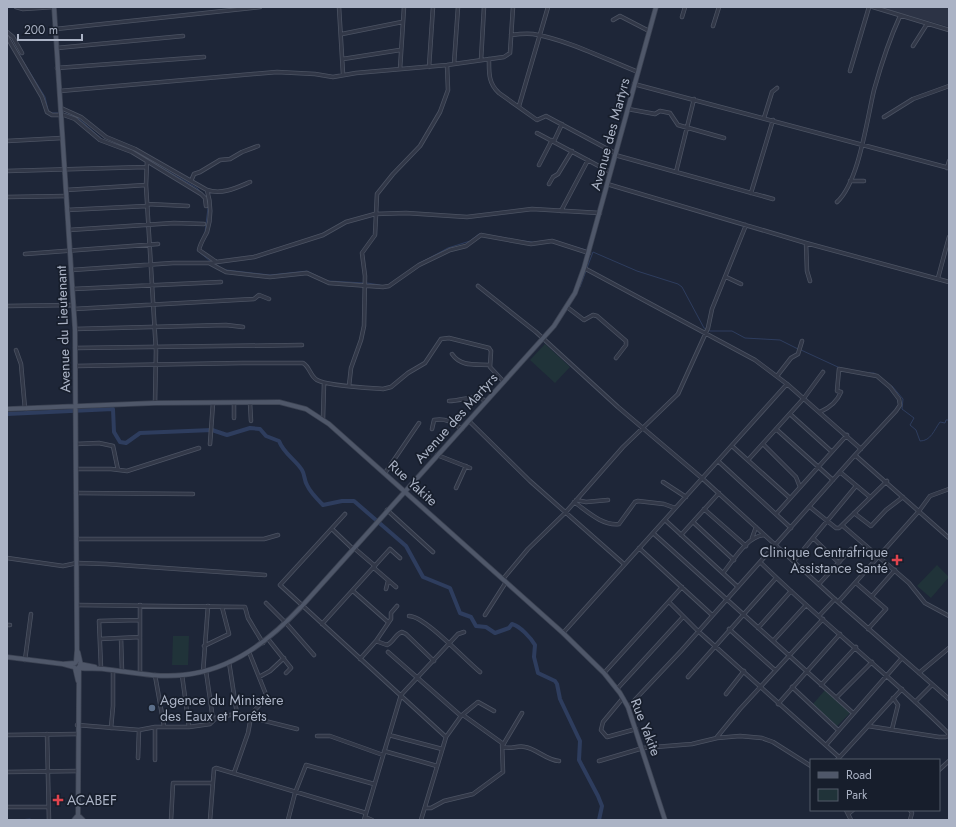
<svg xmlns="http://www.w3.org/2000/svg" width="956" height="827" viewBox="0 0 956 827" font-family="Jost,sans-serif">
  <rect width="100%" height="100%" fill="#1e2638"/>
  <!-- airport -->
  <path fill="#2c3345" d="M877 7H949V27L903 14Z"/>
  <!-- green -->
  <path fill="#203339" d="M545 344 570 367 555 383 530 360Z
    M937 565 949 577 931 598 917 586Z
    M173 636H189L188 665H172Z
    M825 690 850 713 837 726 813 704Z"/>
  <g fill="none" stroke-linecap="round" stroke-linejoin="round">
    <!-- stream -->
    <path stroke="#2e3d5e" stroke-width="1" d="M7 35 45 97 48 110 51 113H60
      M63 113 78 118 103 140
      M136 153 197 188 205 196
      M205 232 208 208 207 199
      M515 240 532 242
      M535 242 551 240
      M558 242 586 250
      M198 251 211 262
      M214 264 220 267
      M587 268 593 252 637 271 678 284 682 287 704 328 710 331H732L745 338 780 340 798 349
      M226 270 270 275 307 271 321 278
      M397 279 420 263 448 248 470 241 479 234 506 238
      M329 281 364 283
      M367 283 380 285
      M580 287 586 271
      M801 350 840 368
      M869 373H874L880 377
      M892 386 903 399 902 409 914 418 910 425 916 430 920 441C931 441 934 430 940 422L945 423 946 420H949
      M19 820 30 819"/>
    <!-- river -->
    <path stroke="#2e3d5e" stroke-width="4" d="M7 414 113 409 114 432 120 442 126 443 140 433 212 430 227 435 250 428 260 429 266 436 279 441C284 454 295 459 302 470 305 475 304 480 307 485 310 492 317 499 323 505L342 501H354L406 546 423 577 450 588 460 613 471 617 476 626 486 627 495 633 509 628 512 624C520 626 531 638 535 645L534 657 538 673 555 681 557 684 560 699 580 741 579 760 598 796 602 806 599 820"/>
    <defs>
      <path id="minor" d="M16 7 23 9 54 7
        M339 7 343 74
        M873 7 949 30
        M682 17 685 7
        M613 20 620 16 649 31
        M713 26 719 7
        M56 29 260 7
        M7 32 13 37 22 53
        M342 34 402 22
        M511 35C518 34 526 33 533 34 568 40 605 59 638 72
        M7 37 42 97 47 112 52 115H64L75 119 100 140 132 152 201 194 205 198 206 206
        M913 46 927 24
        M57 48 183 36
        M343 59 400 50
        M489 59C489 72 488 83 499 93L537 120 546 116 615 153
        M481 60 484 7
        M454 64 458 7
        M429 67 433 7
        M57 68 204 57
        M400 69 404 7
        M850 71 869 7
        M634 84 949 168
        M60 91 277 72 315 74 333 77 356 73 447 65 504 57 510 53 513 7
        M519 106 548 7
        M61 108 81 117 106 137 135 149 207 190C211 203 211 219 207 232 204 238 200 244 199 250L215 261
        M628 109 655 114 660 111 670 113 678 125 724 138
        M884 117 913 99 949 86
        M764 118 772 92 777 88
        M537 133 610 172
        M7 141 62 138
        M554 141 562 124
        M615 155 773 199
        M147 161 146 185 156 351 155 403
        M539 165 552 140
        M947 168 949 161
        M7 171 146 167
        M676 172 694 99
        M191 181 194 174 200 172 220 160 230 159 242 152 258 146
        M850 181H864
        M549 184 553 177 558 174 572 151
        M607 184 806 243 949 282
        M66 190 146 185
        M207 190C222 195 236 188 250 182
        M751 193 773 120
        M7 197 67 196
        M837 202C859 182 867 119 874 90 881 65 889 40 900 16
        M147 204 188 206
        M67 210 147 206
        M561 211 588 160
        M69 230 174 223 204 224
        M806 243 807 271 810 281
        M25 254 158 244
        M209 263 226 272 270 277 307 273 329 283 383 287 389 286 419 265 450 250 466 246 481 235 531 244 552 241 589 253
        M584 268 755 360 787 384 861 449
        M72 270 173 263H209L254 257 323 235 346 222 375 214 406 213 467 217 532 209 600 213
        M726 277 741 284
        M938 278 949 237
        M478 286 536 332 618 407 703 479 838 602 949 699
        M73 289 221 282
        M7 306 74 305
        M567 307 584 320 593 315 597 316 626 341V345L616 358
        M74 309 254 299 259 295 269 299
        M75 329 226 325 243 327
        M75 348 302 345
        M16 350 21 364 25 409
        M452 354C461 367 475 364 490 365
        M76 366 242 363H303C310 367 310 376 317 380 327 386 369 388 383 389L391 387 408 373 425 363 441 339 449 338 489 348 491 351 490 367 504 382
        M777 376 791 358 798 354 802 341
        M349 386 351 368 361 340 364 326 365 276 362 253 375 235 377 194 393 174 420 146 440 112 448 90 447 65
        M449 401C464 401 473 393 486 401
        M234 403V418
        M250 403 251 421
        M790 414 831 451
        M323 418 324 384
        M469 421 530 481 624 564
        M432 429 434 420C446 418 452 422 462 429
        M776 429 833 480
        M76 444 99 443 113 446 118 470
        M210 444 213 403
        M763 444 796 477 800 487
        M732 446 790 498
        M437 455 470 468
        M855 455 949 538
        M748 460 804 398 823 372
        M718 461 791 528
        M76 469H111L127 471 199 448
        M840 472 870 497
        M385 473 419 423
        M663 482 686 497
        M456 488 466 466
        M76 493 193 494
        M576 500 586 502 608 500
        M574 502C587 511 602 526 619 524L635 502 638 501 664 504 675 508
        M810 507 836 528H839L887 481
        M704 509 746 546
        M387 510 433 552
        M854 513 871 526 886 510 903 497
        M345 514 280 585 446 737 421 820
        M776 514 847 435
        M665 520 738 587
        M693 522 734 560
        M843 526 909 583 925 603 949 616
        M332 529 353 549
        M653 533 853 713
        M681 535 719 493
        M752 538 756 527
        M813 538 839 563
        M77 539H264L278 535
        M354 548 375 566
        M639 548 712 615
        M7 558 63 566 77 563 106 564 265 575
        M794 561 856 486
        M760 562C821 622 889 674 949 734
        M374 568 396 587
        M723 573C733 561 747 536 764 535
        M503 579 528 549 565 513 623 447 678 394 708 328 712 309 746 225
        M856 583 886 609 868 629
        M819 584 851 549
        M386 589 388 581
        M353 591 388 622
        M872 596 895 570
        M669 602 698 631 839 757
        M838 602 919 511 930 496 949 489
        M266 603 286 623 314 655
        M77 605 245 607 248 618 263 643
        M140 605V673
        M485 615 506 582
        M409 616C425 616 466 661 480 672
        M819 616 835 599
        M322 624 390 549 400 558
        M7 625H10
        M758 628 791 591
        M729 629 775 670
        M563 633 787 384
        M121 638 122 671
        M100 639 140 637
        M268 639 291 668 286 673
        M376 641 387 645C394 642 395 634 402 632L406 634 434 661
        M773 641 806 605
        M204 646 229 634 222 607
        M388 652 461 716
        M360 659 376 641 391 619V613L397 606
        M25 660 31 614
        M229 662 237 714 297 729
        M101 668 99 621 139 620
        M206 671 213 720
        M203 672 208 606
        M604 673 682 587
        M919 673 949 648
        M155 675 164 726
        M182 675 189 727
        M259 677 270 671 284 658
        M688 677 776 578
        M821 685 856 647
        M792 687 838 730
        M617 689 683 617
        M726 694 744 671
        M623 698 603 722 601 730 607 737 636 729
        M836 698 872 662
        M915 702 932 685
        M778 704 840 634
        M628 707 681 651 855 455 896 411 900 405 899 399 890 387 877 376 839 369 837 391 841 392C837 402 829 408 820 412
        M77 725 139 730 155 727H189L210 724 217 717 237 714
        M868 726 939 737H946L949 735
        M155 727V760
        M111 728 113 706V670
        M892 729 898 705 893 698
        M47 734 49 820
        M7 735 78 734
        M389 735 442 749
        M317 736H330L383 755
        M446 737 461 716 478 702 494 711
        M717 737 740 709 823 619
        M503 745 522 713
        M826 745 902 658
        M503 747C511 750 517 745 525 747 537 749 546 760 559 761
        M384 751 437 766
        M138 758 139 730
        M837 760 902 689
        M599 761 643 748 692 744 717 738 740 736 762 738 773 742 811 766
        M939 770 949 761
        M7 772 78 771
        M234 773 248 733 251 717 255 710 267 697 249 652
        M7 807H48
        M425 808H431L444 801 473 794 503 772 502 743 463 715
        M846 810 851 820
        M910 810 912 813 910 820
        M848 814 853 810
        M365 817 372 820
        M171 820 173 783H212
        M210 820 214 769 216 768 366 813
        M288 820 295 793 306 765 374 784
        M364 820 401 695 458 634 464 632"/>
      <path id="major" d="M54 7 75 329 77 650 76 662
        M7 409 155 403 279 402 306 409 329 424 563 633 604 673 620 693 628 707 665 820
        M7 657 63 664 74 667
        M63 664 75 663
        M80 664 95 667
        M75 668 78 681
        M80 668C88 669 96 668 104 669 130 672 157 678 183 675 232 670 269 641 302 606L554 326 575 293 584 268 656 7
        M77 669 81 665 78 652
        M74 820 78 815 83 820
        M78 820 79 669"/>
    </defs>
    <!-- minor casing -->
    <use href="#minor" stroke="#4c5363" stroke-width="4.5"/>
    <!-- major casing -->
    <use href="#major" stroke="#3b4252" stroke-width="5.5"/>
    <!-- minor -->
    <use href="#minor" stroke="#323848" stroke-width="3"/>
    <!-- major -->
    <use href="#major" stroke="#4f5769" stroke-width="4"/>
  </g>
  <!-- markers -->
  <g fill="#e0444e" stroke="#171e2c" stroke-width="1.5">
    <path d="M895 554h4v4h4v4h-4v4h-4v-4h-4v-4h4z"/>
    <path d="M56 794h4v4h4v4h-4v4h-4v-4h-4v-4h4z"/>
  </g>
  <circle fill="#5c6f8a" stroke="#171e2c" stroke-width="1.5" cx="152" cy="708" r="4"/>
  <g text-anchor="middle" dominant-baseline="central" stroke-width="3.5" stroke-linejoin="round" paint-order="stroke">
    <!-- street labels -->
    <g font-size="14" fill="#abb3c5" stroke="#171e2c">
      <text transform="translate(610 134) rotate(-75)">Avenue des Martyrs</text>
      <text transform="translate(63 329) rotate(-92)">Avenue du Lieutenant</text>
      <text transform="translate(456 418) rotate(-48)">Avenue des Martyrs</text>
      <text transform="translate(413 483) rotate(42)">Rue Yakite</text>
      <text transform="translate(646 727) rotate(69)">Rue Yakite</text>
    </g>
    <!-- poi labels -->
    <g font-size="14" fill="#abb3c5" stroke="#171e2c" text-anchor="start">
      <text x="888" y="552" text-anchor="end">Clinique Centrafrique<tspan x="888" dy="16">Assistance Santé</tspan></text>
      <text x="160" y="700">Agence du Ministère<tspan x="160" dy="16">des Eaux et Forêts</tspan></text>
      <text x="67" y="800">ACABEF</text>
    </g>
  </g>
  <!-- border -->
  <rect width="956" height="827" fill="none" stroke="#abb3c5" stroke-width="16"/>
  <!-- legend -->
  <rect x="810" y="759" width="130" height="52" fill="#171e2c" stroke="#525a69"/>
  <rect x="818" y="772" width="20" height="6" fill="#4f5769" stroke="#525a69"/>
  <text x="846" y="779" font-size="12" fill="#abb3c5">Road</text>
  <rect x="818" y="789" width="20" height="12" fill="#203339" stroke="#525a69"/>
  <text x="846" y="799" font-size="12" fill="#abb3c5">Park</text>
  <!-- scale -->
  <path d="M18 34v6h64v-6" fill="none" stroke="#abb3c5" stroke-width="2"/>
  <text x="24" y="34" font-size="12" fill="#abb3c5" stroke="#171e2c" stroke-width="3" paint-order="stroke">200 m</text>
</svg>
